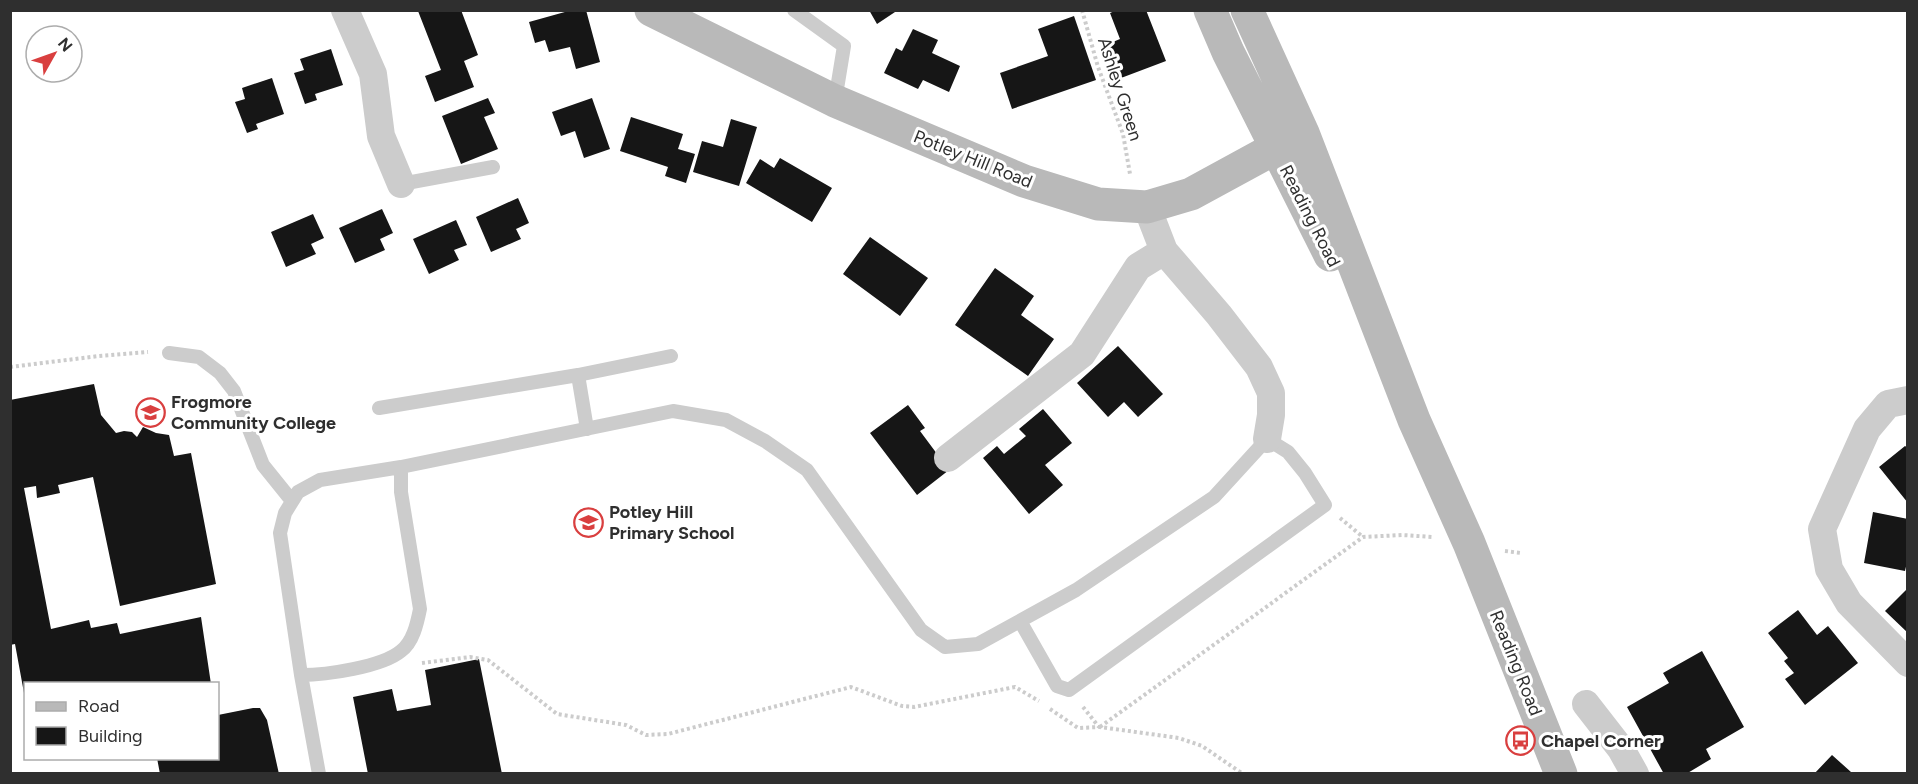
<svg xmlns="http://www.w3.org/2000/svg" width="1918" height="784" viewBox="0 0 1918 784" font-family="Figtree,sans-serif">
  <rect width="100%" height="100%" fill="#fff"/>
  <!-- building -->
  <path fill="#161616" d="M421 10H461L478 55 464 61 474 87 435 102 425 76 441 70 418 11Z
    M572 10H586L600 62 576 69 570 47 549 52 545 40 535 43 529 22Z
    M869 10H898L877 24Z
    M1117 10H1146L1166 61 1121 78 1108 44 1120 39 1110 13Z
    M1074 16 1096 80 1012 109 1000 73 1048 56 1038 29Z
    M913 29 938 40 932 53 960 66 949 92 923 80 918 89 884 73 896 48 902 51Z
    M331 49 343 85 315 94 317 100 305 104 294 73 304 70 300 59Z
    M272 78 284 114 256 124 258 129 247 133 235 102 245 99 242 88Z
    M488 98 495 113 484 117 498 149 461 164 442 116Z
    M592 98 610 149 584 158 575 131 561 136 552 112Z
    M631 117 683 134 678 149 695 154 686 183 665 176 668 167 620 151Z
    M731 119 757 127 739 186 693 172 702 141 723 147Z
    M780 158 832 188 812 222 746 183 760 159 774 168Z
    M518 198 529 223 516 229 521 239 491 252 476 217Z
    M382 209 393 233 380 239 385 250 355 263 339 228Z
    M313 214 324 238 311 244 316 254 286 267 271 232Z
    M456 220 467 245 454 250 459 260 429 274 413 239Z
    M870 237 928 278 900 316 843 274Z
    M995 268 1034 296 1021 315 1054 339 1028 376 955 325Z
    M1118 346 1163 394 1138 417 1124 402 1108 417 1077 383Z
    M94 384 101 415 116 433 124 431 132 432 137 437 143 427 156 433 169 435 174 456 191 453 216 584 120 606 93 477 58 485 60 493 37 498 36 486 24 488 51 629 89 620 91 628 117 623 120 634 201 617 211 684H26L24 693 15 644 10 645V400Z
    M908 405 925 428 920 431 949 470 917 495 870 433Z
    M1043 409 1072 443 1045 465 1063 485 1029 514 983 458 997 446 1004 454 1026 436 1019 429Z
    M1905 446 1908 448V503L1879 467Z
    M1873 512 1908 519V558L1905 571 1864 563Z
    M1908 588V633L1885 611Z
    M1798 610 1817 635 1828 626 1858 663 1805 705 1785 679 1794 673 1784 661 1788 658 1768 633Z
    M1702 651 1744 727 1706 749 1711 759 1686 774H1664L1627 707 1669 683 1663 673Z
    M479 659 502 774H368L353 697 392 689 397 711 431 705 425 670Z
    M253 708H260L267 720 279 774H160L157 758H218V715Z
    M1832 755 1851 772 1814 774Z"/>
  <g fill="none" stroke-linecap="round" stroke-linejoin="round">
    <!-- path -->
    <path stroke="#ccc" stroke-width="4" stroke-dasharray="3 3" stroke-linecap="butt" d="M1082 10 1098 67 1123 134 1130 174
      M10 367 99 356 148 352
      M1340 518 1363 537
      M1505 551 1521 553
      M422 663 470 657 488 660 557 714 626 725 646 735 668 734 851 687 902 706 914 707 1015 687 1039 701
      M1083 707 1099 727
      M1050 709 1078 728 1100 727 1179 738 1202 746 1243 774
      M1100 727 1363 537 1402 535 1433 537"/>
    <!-- lane -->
    <path stroke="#ccc" stroke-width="14" d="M794 10 844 46 835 101
      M401 184 493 167
      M169 353 199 357 220 373 234 391 263 465 292 501
      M578 375 671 356
      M379 408 578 375 587 429
      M401 467V492L420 609C417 624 413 642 401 651 382 667 326 675 301 675L280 533 285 513 298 492 320 480 401 467 673 411 726 420 765 441 807 470 921 630 945 647 978 644 1076 590 1214 497 1267 439 1288 452 1305 473 1325 505 1069 690 1057 686 1020 621
      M301 675 319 774"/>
    <!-- street -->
    <path stroke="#ccc" stroke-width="28" d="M345 10 373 74 381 136 401 184
      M1147 207 1164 251 1219 315 1259 367 1271 393V415L1267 439
      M1908 400 1888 404 1867 429 1822 529 1829 569 1849 603 1908 663
      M948 458 1082 354 1138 267 1164 251
      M1586 704 1621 749 1635 774"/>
    <!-- secondary -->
    <path stroke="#b9b9b9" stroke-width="33" d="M651 10 835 101 1024 181 1098 204 1147 207 1191 194 1303 133
      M1210 10 1228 52 1330 255
      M1247 10 1303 133 1414 420 1469 543 1561 774"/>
  </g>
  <!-- icons -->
  <defs>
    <symbol id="school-ring" viewBox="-11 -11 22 22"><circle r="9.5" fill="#fff" stroke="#d93f3f" stroke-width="1.5"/><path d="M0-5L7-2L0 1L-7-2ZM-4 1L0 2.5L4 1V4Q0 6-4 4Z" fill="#d93f3f"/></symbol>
    <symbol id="bus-ring" viewBox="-11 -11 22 22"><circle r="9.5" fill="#fff" stroke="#d93f3f" stroke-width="1.5"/><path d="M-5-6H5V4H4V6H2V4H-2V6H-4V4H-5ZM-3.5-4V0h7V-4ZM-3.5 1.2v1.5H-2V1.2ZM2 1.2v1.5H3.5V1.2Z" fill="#d93f3f"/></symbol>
  </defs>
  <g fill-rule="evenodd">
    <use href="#school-ring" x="134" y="396" width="33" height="33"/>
    <use href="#school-ring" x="572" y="506" width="33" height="33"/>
    <use href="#bus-ring" x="1504" y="724" width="33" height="33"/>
  </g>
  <g text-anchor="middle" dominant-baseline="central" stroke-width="6" stroke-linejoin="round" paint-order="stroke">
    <!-- street labels -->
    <g font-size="18" fill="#2f2f2f" stroke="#fff">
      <text transform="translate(1120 89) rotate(72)">Ashley Green</text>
      <text transform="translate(973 159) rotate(22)">Potley Hill Road</text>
      <text transform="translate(1310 216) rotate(63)">Reading Road</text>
      <text transform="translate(1516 663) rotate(68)">Reading Road</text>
    </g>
    <!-- poi labels -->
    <g font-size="18" font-weight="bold" fill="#2f2f2f" stroke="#fff" text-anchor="start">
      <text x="171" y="402">Frogmore<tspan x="171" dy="21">Community College</tspan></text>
      <text x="609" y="512">Potley Hill<tspan x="609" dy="21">Primary School</tspan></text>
      <text x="1541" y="741">Chapel Corner</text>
    </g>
  </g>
  <!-- border -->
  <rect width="1918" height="784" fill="none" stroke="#2f2f2f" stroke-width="24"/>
  <!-- legend -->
  <rect x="24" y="682" width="195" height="78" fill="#ffffff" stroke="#acacac" stroke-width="1.5"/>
  <rect x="36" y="702" width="30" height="9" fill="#b9b9b9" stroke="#acacac" stroke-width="1.5"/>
  <text x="78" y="712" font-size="18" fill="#2f2f2f">Road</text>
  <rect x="36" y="727" width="30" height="18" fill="#161616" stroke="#acacac" stroke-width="1.5"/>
  <text x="78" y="742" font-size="18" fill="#2f2f2f">Building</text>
  <!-- north arrow -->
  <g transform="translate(54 54) rotate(50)"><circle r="28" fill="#ffffff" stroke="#acacac" stroke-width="1.5"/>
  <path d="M0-4.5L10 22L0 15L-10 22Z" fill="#d93f3f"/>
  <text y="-9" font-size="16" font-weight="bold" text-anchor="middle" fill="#2f2f2f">N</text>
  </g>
</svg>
